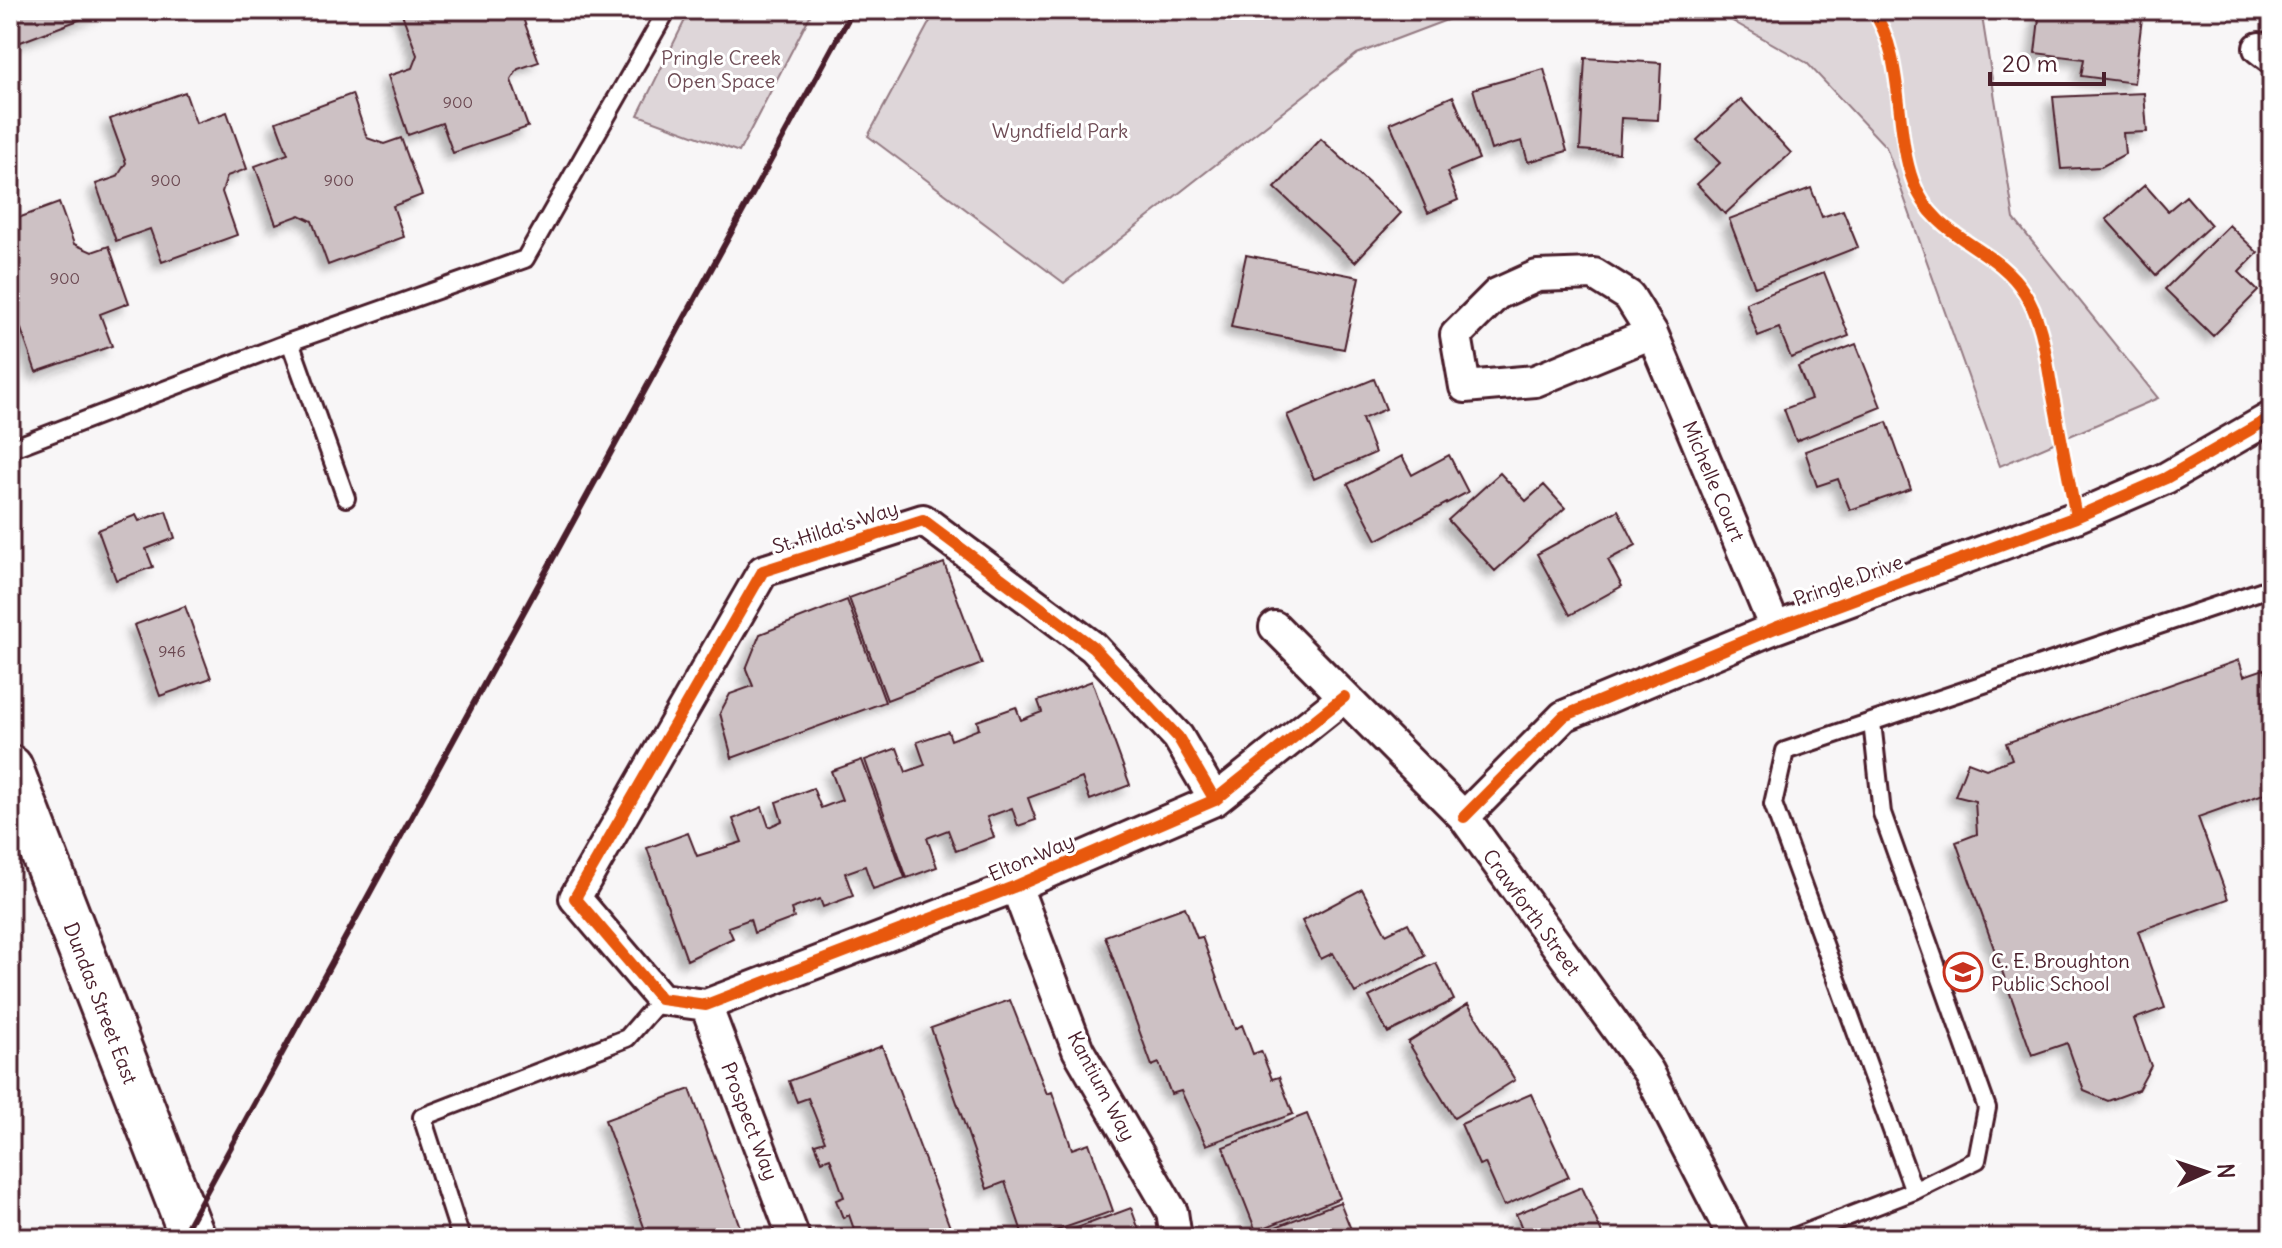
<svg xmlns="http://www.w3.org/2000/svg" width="2282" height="1248" viewBox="0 0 2282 1248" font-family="Delius,sans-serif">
  <defs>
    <filter id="shadow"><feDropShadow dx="-7" dy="7" stdDeviation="4" flood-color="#0004"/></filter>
  </defs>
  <rect width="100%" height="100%" fill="#f8f6f7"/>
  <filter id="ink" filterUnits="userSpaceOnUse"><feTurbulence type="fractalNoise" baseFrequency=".0125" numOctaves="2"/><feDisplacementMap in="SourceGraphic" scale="16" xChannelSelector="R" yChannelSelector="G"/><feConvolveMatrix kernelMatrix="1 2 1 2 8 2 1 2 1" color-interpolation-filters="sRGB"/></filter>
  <g filter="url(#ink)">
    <!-- green -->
    <path fill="#ded6d9" stroke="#947a82" stroke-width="2" d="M690 10H813L739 152 638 115Z
      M936 10H1473L1357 54 1064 283 868 136Z
      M1713 10H1981L2014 219 2158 398 2000 466 1886 147 1807 63Z"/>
    <!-- building -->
    <path fill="#cdc1c4" stroke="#4a1f2b" stroke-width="2" filter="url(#shadow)" d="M10 10H105L10 46Z
      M485 10 487 15 502 10H520L539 62 518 69 511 80 528 127 453 153 442 123 408 135 388 76 412 68 417 55 401 11Z
      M2040 10H2143L2134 83 2081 76 2084 59 2035 53Z
      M1585 58 1661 63 1658 120 1621 118 1619 153 1580 150Z
      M1544 69 1567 151 1528 162 1522 141 1491 150 1473 89Z
      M185 92 196 123 227 112 247 169 227 176 222 192 237 235 162 262 150 229 116 241 96 184 117 177 126 163 110 119Z
      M2144 93 2147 132 2123 133 2125 154 2101 167 2061 169 2053 97Z
      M352 94 367 138 384 144 401 138 422 195 393 206 404 237 328 265 312 221 300 215 276 224 255 166 288 154 276 122Z
      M1453 96 1479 159 1447 172 1458 200 1428 213 1390 123Z
      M1741 99 1791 153 1725 214 1697 184 1720 163 1697 140Z
      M1321 139 1401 213 1355 262 1275 188Z
      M2145 185 2168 211 2186 196 2211 225 2156 275 2106 219Z
      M1811 188 1822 217 1843 210 1858 247 1755 287 1729 219Z
      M59 203 74 244 92 252 109 246 129 303 100 314 112 346 36 372 21 329 10 325V221Z
      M2229 225 2258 253 2239 272 2258 291 2213 336 2165 289Z
      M1246 255 1359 277 1344 349 1231 327Z
      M1824 272 1849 336 1791 358 1779 328 1758 336 1746 303Z
      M1856 344 1881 407 1796 441 1784 409 1811 399 1798 367Z
      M1374 379 1386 409 1362 419 1375 453 1314 479 1287 415Z
      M1887 422 1911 489 1850 510 1838 479 1817 486 1805 451Z
      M1449 455 1468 492 1377 540 1348 484 1402 456 1412 475Z
      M1500 473 1526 501 1544 485 1565 508 1495 571 1448 520Z
      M1618 510 1636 545 1608 560 1622 586 1570 615 1537 554Z
      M166 511 175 538 146 549 153 567 116 580 98 530 136 515 139 521Z
      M944 563 982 664 887 700 849 598Z
      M847 600 885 702 732 758 720 713 730 694 753 686 746 669 760 634Z
      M185 606 211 678 160 696 134 625Z
      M2239 660 2244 676 2264 669 2272 691V791L2198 817 2228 899 2138 931 2165 1008 2134 1019 2151 1066 2138 1090 2108 1101 2084 1091 2067 1043 2032 1055 1956 842 1977 834 1975 801 1955 796 1968 762 1986 769 2012 759 2006 743Z
      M1092 681 1130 785 1090 800 1082 778 1028 798 1036 820 1018 826 1012 808 987 817 994 837 956 851 948 830 927 838 937 867 907 878 865 760 897 748 906 772 925 765 917 742 948 731 951 740 979 729 977 721 1016 707 1021 720 1042 712 1038 701Z
      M862 760 905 878 873 889 865 866 845 873 853 896 823 907 820 899 791 909 794 918 754 933 750 919 728 927 733 938 687 960 647 848 688 833 697 856 742 842 733 819 762 807 769 827 782 821 776 802 813 788 821 808 842 800 831 771Z
      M1362 889 1386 934 1408 923 1425 956 1355 993 1333 953 1321 959 1302 921Z
      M1185 907 1197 938 1202 937 1235 1029 1242 1025 1253 1054 1261 1051 1272 1079 1279 1077 1293 1114 1206 1145 1181 1091 1171 1094 1159 1063 1152 1066 1105 936Z
      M1436 963 1454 1000 1388 1033 1369 997Z
      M1010 1000 1047 1094 1052 1092 1072 1149 1089 1143 1113 1211 1035 1238H1024L1005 1182 987 1189 931 1028Z
      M1468 1004 1515 1080 1454 1118 1408 1042Z
      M882 1046 954 1238H857L849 1215 843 1218 836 1200 844 1197 830 1158 822 1161 815 1144 825 1141 808 1098 797 1102 789 1081Z
      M690 1089 744 1238H648L605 1120Z
      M1531 1094 1569 1177 1504 1206 1485 1163 1479 1165 1461 1124Z
      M1307 1114 1340 1198 1256 1231 1223 1147Z
      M1582 1187 1604 1238H1526L1516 1214Z
      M1340 1202 1352 1232 1344 1238H1256L1255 1235Z
      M1131 1208 1142 1238H1050Z"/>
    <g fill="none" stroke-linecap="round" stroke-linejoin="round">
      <defs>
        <path id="lane" d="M290 342 346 498
          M10 449 290 342 525 259 667 10
          M1914 1191 1773 804 1785 751 2272 587
          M461 1238 422 1117 627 1038 661 999
          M1792 1238 1914 1191 1977 1160 1987 1108 1882 813 1872 722"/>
        <path id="street" d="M2259 48 2272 58
          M1652 333 1535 381 1465 387 1456 335 1497 294 1537 276 1594 274 1629 296 1652 333 1775 628
          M1275 627 1464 817 1648 1071 1734 1238
          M1215 800 1178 737 1093 647 923 520 763 571 575 898 661 999 706 1005 1016 886 1215 800 1344 697
          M1464 817 1564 716 1775 628 2076 517 2166 478 2272 417
          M1016 886 1078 1050 1172 1212 1176 1238
          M706 1005 794 1238"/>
        <path id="primary" d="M10 768 193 1238"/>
      </defs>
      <!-- lane casing -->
      <use href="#lane" stroke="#4a1f2b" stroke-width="22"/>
      <!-- street casing -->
      <use href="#street" stroke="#4a1f2b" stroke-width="36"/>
      <!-- primary casing -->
      <use href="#primary" stroke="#4a1f2b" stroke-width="50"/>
      <!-- lane -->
      <use href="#lane" stroke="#fff" stroke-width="16"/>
      <!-- street -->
      <use href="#street" stroke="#fff" stroke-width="30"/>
      <!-- primary -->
      <use href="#primary" stroke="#fff" stroke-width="44"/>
      <!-- rail -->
      <path stroke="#4a1f2b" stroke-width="6" d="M181 1238 853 10"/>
      <defs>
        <path id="cycleway" d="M1872 10C1905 54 1894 130 1913 181 1934 240 1995 245 2024 292 2043 321 2046 357 2052 391 2060 433 2068 475 2076 517
          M1215 800 1178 737 1093 647 923 520 763 571 575 898 661 999 706 1005 1016 886 1215 800 1344 697
          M1464 817 1564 716 1775 628 2076 517 2166 478 2272 417"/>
      </defs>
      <!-- cycleway casing -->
      <use href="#cycleway" stroke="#fff" stroke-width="17"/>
      <!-- cycleway -->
      <use href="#cycleway" stroke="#e8590c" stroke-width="12"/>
    </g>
  </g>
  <!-- icons -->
  <defs>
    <symbol id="school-ring" viewBox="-11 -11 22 22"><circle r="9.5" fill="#fff" stroke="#c8321e" stroke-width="1.5"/><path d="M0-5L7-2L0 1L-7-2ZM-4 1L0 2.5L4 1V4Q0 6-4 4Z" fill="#c8321e"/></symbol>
  </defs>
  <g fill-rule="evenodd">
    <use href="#school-ring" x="1941" y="950" width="44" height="44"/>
  </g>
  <g text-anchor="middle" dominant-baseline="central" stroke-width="6" stroke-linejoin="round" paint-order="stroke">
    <!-- number labels -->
    <g font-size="16" fill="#6b4851">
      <text x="458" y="102">900</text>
      <text x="166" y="180">900</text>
      <text x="339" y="180">900</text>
      <text x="65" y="278">900</text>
      <text x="172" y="651">946</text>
    </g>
    <!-- park labels -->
    <g font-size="20" fill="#6f4d56" stroke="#fff">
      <text x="721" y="57">Pringle Creek<tspan x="721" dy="23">Open Space</tspan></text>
      <text x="1060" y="130">Wyndfield Park</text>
    </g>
    <!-- street labels -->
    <g font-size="20" fill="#4a1f2b" stroke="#fff">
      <text transform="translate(1714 481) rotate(67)">Michelle Court</text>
      <text transform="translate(835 527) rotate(-18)">St. Hilda's Way</text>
      <text transform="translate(1848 580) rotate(-20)">Pringle Drive</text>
      <text transform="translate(1031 857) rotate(-23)">Elton Way</text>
      <text transform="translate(1532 912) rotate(54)">Crawforth Street</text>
      <text transform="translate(101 1003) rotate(69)">Dundas Street East</text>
      <text transform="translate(1102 1086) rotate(62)">Kantium Way</text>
      <text transform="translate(750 1121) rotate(69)">Prospect Way</text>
    </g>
    <!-- poi labels -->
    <g font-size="20" fill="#4a1f2b" stroke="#fff" text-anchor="start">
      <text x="1991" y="960">C. E. Broughton<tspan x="1991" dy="23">Public School</tspan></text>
    </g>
  </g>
  <!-- margin -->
  <rect width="2282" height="1248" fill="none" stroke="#fff" stroke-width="40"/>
  <rect x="20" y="20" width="2242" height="1208" fill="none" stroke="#4a1f2b" stroke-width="3" filter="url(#ink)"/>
  <!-- north arrow -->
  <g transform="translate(2206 1172) rotate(87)" stroke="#ffffff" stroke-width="6" paint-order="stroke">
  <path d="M0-6L14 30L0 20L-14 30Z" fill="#4a1f2b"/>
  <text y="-12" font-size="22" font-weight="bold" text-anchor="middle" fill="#4a1f2b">N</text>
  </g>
  <!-- scale -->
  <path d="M1990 72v12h114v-12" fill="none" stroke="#4a1f2b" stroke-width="4"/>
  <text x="2002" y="72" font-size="24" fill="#4a1f2b" stroke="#ffffff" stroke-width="6" paint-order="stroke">20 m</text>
</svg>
